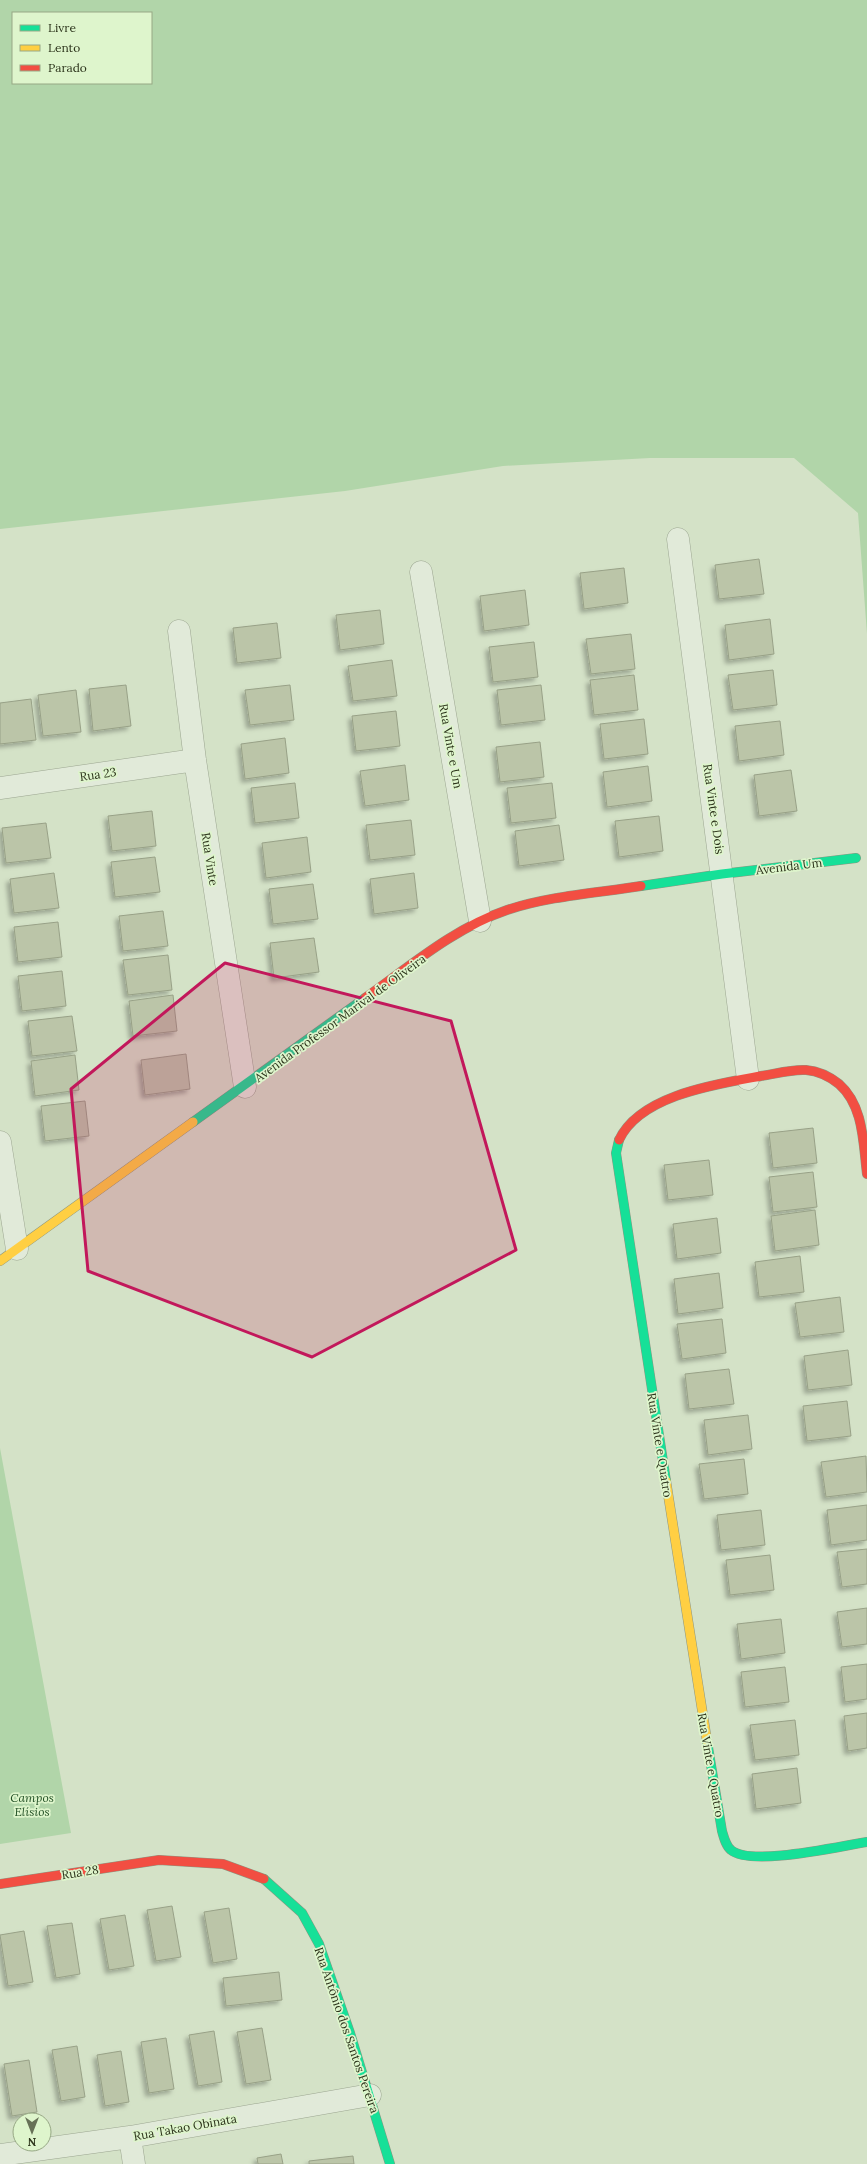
<svg xmlns="http://www.w3.org/2000/svg" width="867" height="2164" viewBox="0 0 867 2164" font-family="Lora,serif">
  <defs>
    <filter id="shadow"><feDropShadow dx="-3.5" dy="3.5" stdDeviation="2" flood-color="#0004"/></filter>
  </defs>
  <rect width="100%" height="100%" fill="#d4e2c7"/>
  <!-- green -->
  <path fill="#b1d5a9" fill-rule="evenodd" d="M0 0H867V634L858 513 794 458H650L503 466 345 491 0 529ZM13 13H151V83H13Z
    M0 1448 71 1833 0 1844Z"/>
  <!-- building -->
  <path fill="#bbc5a8" stroke="#98a187" filter="url(#shadow)" d="M759 559 764 594 719 599 715 565Z
    M624 568 628 603 584 609 580 573Z
    M525 590 529 625 484 631 480 596Z
    M380 610 384 644 340 650 336 615Z
    M770 619 774 654 729 660 725 625Z
    M277 623 281 658 237 663 233 628Z
    M631 634 635 669 591 674 586 639Z
    M534 642 538 677 493 682 489 647Z
    M392 660 397 696 353 701 348 666Z
    M773 670 777 705 733 710 728 675Z
    M634 675 638 710 594 715 590 680Z
    M126 685 131 726 93 731 89 689Z
    M290 685 294 720 250 725 245 690Z
    M541 685 545 720 501 725 497 690Z
    M76 690 81 732 43 736 38 695Z
    M31 699 36 740 0 744V703Z
    M396 711 400 746 356 751 352 716Z
    M644 719 648 754 604 759 600 724Z
    M780 721 784 755 739 761 735 726Z
    M285 738 289 773 245 779 241 744Z
    M540 742 544 777 500 782 496 747Z
    M405 765 409 800 365 806 360 771Z
    M648 766 652 801 607 807 603 772Z
    M791 770 797 811 759 816 754 775Z
    M295 783 299 818 255 823 251 788Z
    M552 783 556 818 511 823 507 788Z
    M152 811 156 846 112 851 108 816Z
    M659 816 663 851 619 857 615 821Z
    M411 820 415 855 370 860 366 825Z
    M46 823 51 858 6 863 2 828Z
    M559 825 564 860 519 866 515 831Z
    M307 837 311 872 266 878 262 843Z
    M155 857 160 892 115 897 111 862Z
    M54 873 59 908 14 913 10 879Z
    M414 873 418 908 374 914 370 879Z
    M313 884 318 919 273 924 269 889Z
    M163 911 168 946 123 951 119 916Z
    M58 922 62 957 18 962 14 927Z
    M314 938 319 972 274 978 270 943Z
    M168 955 172 990 128 995 123 960Z
    M62 971 66 1006 22 1011 18 976Z
    M173 995 177 1031 133 1036 129 1001Z
    M72 1016 77 1051 32 1056 28 1021Z
    M186 1054 190 1089 145 1095 141 1060Z
    M75 1055 79 1090 35 1096 31 1061Z
    M85 1101 89 1136 45 1141 41 1106Z
    M813 1128 817 1163 773 1168 769 1133Z
    M709 1160 713 1195 668 1200 664 1165Z
    M813 1172 817 1207 773 1212 769 1177Z
    M815 1210 819 1245 775 1251 771 1216Z
    M717 1218 721 1253 677 1259 673 1224Z
    M800 1256 804 1292 759 1297 755 1262Z
    M719 1273 723 1308 678 1314 674 1279Z
    M840 1297 844 1332 800 1337 795 1303Z
    M722 1319 726 1353 682 1359 677 1324Z
    M848 1350 852 1385 808 1390 804 1356Z
    M729 1369 734 1404 689 1409 685 1374Z
    M847 1401 851 1436 807 1441 803 1406Z
    M748 1415 752 1449 708 1455 704 1420Z
    M866 1456 867 1492 826 1497 821 1462Z
    M744 1459 748 1494 704 1499 699 1464Z
    M867 1505V1540L831 1545 827 1510Z
    M761 1510 765 1545 721 1550 717 1515Z
    M867 1549V1584L842 1587 837 1552Z
    M770 1555 774 1590 730 1595 726 1560Z
    M867 1608V1644L842 1647 837 1612Z
    M781 1619 785 1653 741 1659 737 1624Z
    M867 1664V1699L845 1702 841 1667Z
    M785 1667 789 1702 745 1707 741 1672Z
    M867 1713V1748L848 1751 844 1716Z
    M795 1720 799 1755 755 1760 750 1725Z
    M797 1768 801 1803 756 1809 752 1774Z
    M172 1906 181 1957 156 1961 147 1910Z
    M229 1908 237 1959 213 1963 204 1912Z
    M125 1915 134 1966 109 1970 100 1919Z
    M72 1923 80 1974 56 1978 47 1926Z
    M24 1931 33 1982 8 1986 0 1935Z
    M279 1972 282 2000 226 2006 223 1978Z
    M262 2028 271 2080 246 2084 237 2032Z
    M214 2031 222 2082 198 2086 189 2035Z
    M166 2038 174 2089 149 2093 141 2042Z
    M77 2046 85 2097 61 2101 52 2050Z
    M121 2051 129 2102 105 2106 97 2055Z
    M29 2060 37 2112 12 2116 4 2064Z
    M281 2154 283 2164H258L257 2158Z
    M353 2156 354 2164H309V2161Z"/>
  <g fill="none" stroke-linecap="round" stroke-linejoin="round">
    <defs>
      <path id="street" d="M678 539 748 1079
        M421 572 480 921
        M179 631 195 760 245 1087
        M0 788 195 760
        M0 1142 17 1249
        M130 2137 134 2164
        M0 2155 130 2137 370 2095"/>
      <path id="fast" d="M641 886 722 874 856 858
        M193 1122 365 998
        M619 1140 616 1153 666 1481
        M707 1741 722 1831C724 1838 726 1846 731 1850 751 1867 840 1846 867 1842
        M264 1879 302 1913 319 1944 350 2033 390 2164"/>
      <path id="slow" d="M0 1261 193 1122
        M666 1481 707 1741"/>
      <path id="jam" d="M365 998C409 967 454 928 507 910 549 896 597 893 641 886
        M619 1140C640 1095 717 1084 761 1076 775 1074 791 1069 806 1070 818 1071 829 1076 839 1084 864 1106 863 1143 867 1174
        M0 1884 159 1860 223 1864 264 1879"/>
    </defs>
    <!-- street casing -->
    <use href="#street" stroke="#9ca691" stroke-width="23"/>
    <!-- fast casing -->
    <use href="#fast" stroke="#8c9681" stroke-width="10"/>
    <!-- slow casing -->
    <use href="#slow" stroke="#8c9681" stroke-width="10"/>
    <!-- jam casing -->
    <use href="#jam" stroke="#8c9681" stroke-width="10"/>
    <!-- street -->
    <use href="#street" stroke="#e1ead9" stroke-width="22"/>
    <!-- fast -->
    <use href="#fast" stroke="#16e098" stroke-width="9"/>
    <!-- slow -->
    <use href="#slow" stroke="#ffcf43" stroke-width="9"/>
    <!-- jam -->
    <use href="#jam" stroke="#f24e42" stroke-width="9"/>
  </g>
  <!-- marked area -->
  <path fill="#c2185b" fill-opacity="0.2" stroke="#c2185b" stroke-width="3" stroke-linejoin="round" d="M225 963 451 1021 516 1250 312 1357 88 1271 71 1089Z"/>
  <g text-anchor="middle" dominant-baseline="central" stroke-width="3.5" stroke-linejoin="round" paint-order="stroke">
    <!-- street labels -->
    <g font-size="12" fill="#2c341b" stroke="#def5cc">
      <text transform="translate(451 746) rotate(80)">Rua Vinte e Um</text>
      <text transform="translate(98 774) rotate(-8)">Rua 23</text>
      <text transform="translate(714 809) rotate(82)">Rua Vinte e Dois</text>
      <text transform="translate(210 859) rotate(81)">Rua Vinte</text>
      <text transform="translate(789 866) rotate(-7)">Avenida Um</text>
      <text transform="translate(340 1018) rotate(-36)">Avenida Professor Marival de Oliveira</text>
      <text transform="translate(660 1445) rotate(81)">Rua Vinte e Quatro</text>
      <text transform="translate(711 1765) rotate(80)">Rua Vinte e Quatro</text>
      <text transform="translate(80 1872) rotate(-9)">Rua 28</text>
      <text transform="translate(347 2030) rotate(71)">Rua Antônio dos Santos Pereira</text>
      <text transform="translate(185 2127) rotate(-10)">Rua Takao Obinata</text>
    </g>
    <!-- park labels -->
    <g font-size="12" font-style="italic" fill="#225025" stroke="#def5cc">
      <text x="32" y="1797">Campos<tspan x="32" dy="14">Elísios</tspan></text>
    </g>
  </g>
  <!-- legend -->
  <rect x="12" y="12" width="140" height="72" fill="#def5cc" stroke="#97a885"/>
  <rect x="20" y="25" width="20" height="6" fill="#16e098" stroke="#97a885"/>
  <text x="48" y="32" font-size="12" fill="#2c341b">Livre</text>
  <rect x="20" y="45" width="20" height="6" fill="#ffcf43" stroke="#97a885"/>
  <text x="48" y="52" font-size="12" fill="#2c341b">Lento</text>
  <rect x="20" y="65" width="20" height="6" fill="#f24e42" stroke="#97a885"/>
  <text x="48" y="72" font-size="12" fill="#2c341b">Parado</text>
  <!-- north arrow -->
  <g transform="translate(32 2132) rotate(180)"><circle r="19" fill="#def5cc" stroke="#97a885"/>
  <path d="M0-3L7 15L0 10L-7 15Z" fill="#677157"/>
  <text y="-6" font-size="11" font-weight="bold" text-anchor="middle" fill="#2c341b">N</text>
  </g>
</svg>
